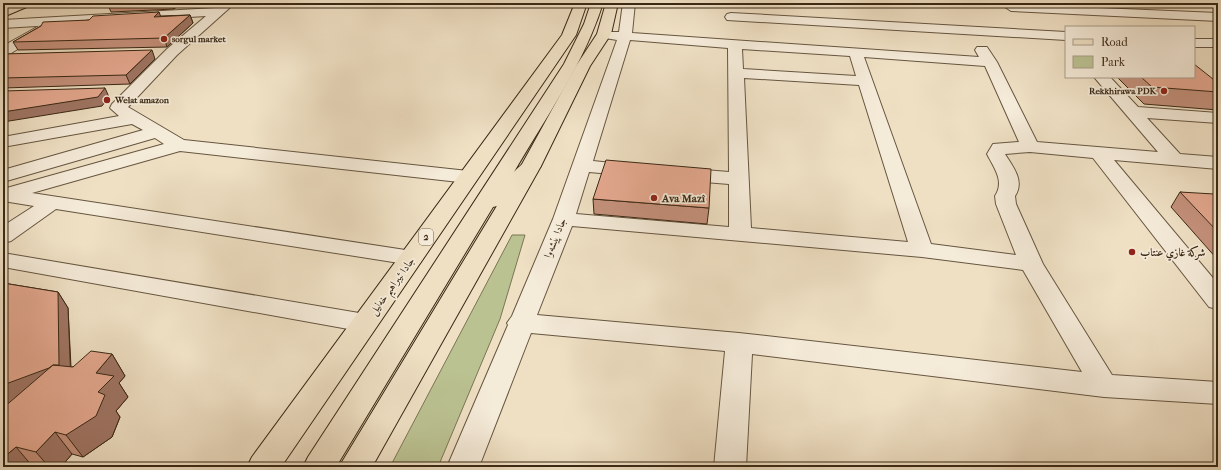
<svg xmlns="http://www.w3.org/2000/svg" width="1221" height="470" viewBox="0 0 1221 470" font-family="'IM FELL French Canon',Amiri,serif">
  <rect width="100%" height="100%" fill="#efe0c4"/>
  <filter id="stains"><feTurbulence type="fractalNoise" baseFrequency=".005" numOctaves="4"/><feColorMatrix values="0 0 0 0 .2 0 0 0 0 .09 0 0 0 0 .02 0 0 0 .5 -.17"/></filter>
  <radialGradient id="worn" r=".72"><stop offset=".6" stop-color="#630" stop-opacity="0"/><stop offset="1" stop-color="#630" stop-opacity=".3"/></radialGradient>
  <!-- green -->
  <path fill="#bbc292" stroke="#7a7553" d="M512 235H525L500 319 438 467H390Z"/>
  <g fill="none" stroke-linecap="round" stroke-linejoin="round">
    <defs>
      <path id="minor" d="M222 3H235L177 55 128 107 184 140 468 171 475 173 478 177 475 181 468 183 180 151 32 193 412 251 420 253 423 258 420 263 412 265 56 209 11 241 3 243V226L34 206 3 201V189L164 144 155 138 3 182V170L143 130 132 124 3 147V137L119 116 110 108 112 104 167 49 206 16 3 28V20L215 8Z
        M623 3H635L632 33 979 57 975 50 977 47H987L997 62 1037 142 1158 152 1094 77H1110L1138 107 1218 113V123L1147 118 1180 154 1218 157V169L1114 160 1218 284V309L1209 307 1093 158 1030 152 1005 154C1013 167 1025 181 1015 196L1016 204 1043 264 1112 375 1218 382V404L1104 397 752 354 746 467H714L725 351 531 333 479 467H447L508 325 507 323 512 316 553 219 617 40 605 38 603 35 605 32H619ZM630 40 728 48 729 172 680 168 673 170 670 174 673 178 680 180 729 184V227L576 214 589 172 634 176 641 174 644 170 641 166 593 161ZM742 49 850 56 856 76 743 69ZM864 57 985 66 1019 142 993 144 987 154C994 168 1005 181 995 196L996 204 1016 255 931 244ZM744 78 859 85 908 242 751 228ZM572 226 922 257 1023 270 1082 372 739 333 537 315Z
        M983 3 1218 13V21L1011 11 1005 7 985 6Z
        M731 13 1066 32V40L727 20 725 17 727 14Z
        M39 26 44 27 46 30 44 33 8 55 3 56V46Z
        M1194 39H1218V47H1194Z
        M3 253 365 314 374 317 378 323 374 329 365 332 3 267Z"/>
      <path id="major" d="M15 3H31L29 6 3 17V8Z
        M606 3H618L611 34 590 66 541 166 372 467H339L521 166 576 66 597 34Z"/>
      <path id="highway" d="M575 3H587L576 35 281 467H247L252 457 562 35Z
        M591 3H603C584 64 546 117 514 172 522 164 526 159 538 162L541 166 501 205 493 207 336 467H303L308 457 564 64 584 24Z"/>
    </defs>
    <!-- minor casing -->
    <use href="#minor" stroke="#665640" stroke-width="2"/>
    <!-- major casing -->
    <use href="#major" stroke="#392814" stroke-width="2"/>
    <!-- highway casing -->
    <use href="#highway" stroke="#392814" stroke-width="2"/>
    <!-- minor -->
    <use href="#minor" fill="#f5ebd9" fill-rule="evenodd"/>
    <!-- major -->
    <use href="#major" fill="#efe0c4" fill-rule="evenodd"/>
    <!-- highway -->
    <use href="#highway" fill="#efe0c4" fill-rule="evenodd"/>
  </g>
  <!-- wall -->
  <path fill="#c5917c" stroke="#392814" d="M110 3H181L174 9 111 12 108 5Z
    M159 12 160 16 190 15 193 23 167 47 18 50 13 42 41 26 89 20Z
    M3 54 155 59 130 84 3 88Z
    M1117 77H1194L1218 83V110L1144 104Z
    M1180 192 1218 199V260L1171 207Z
    M593 199 709 208 707 224 594 214Z
    M3 283 58 292 68 308 71 367H73L112 354 125 376 119 383 128 397 116 411 120 417 112 437 83 457 72 454 61 467H3L4 407H3Z"/>
  <!-- shaded-wall -->
  <path fill="#a07665" stroke="#392814" d="M172 3H181L174 9Z
    M159 12 162 20 154 17Z
    M190 15 193 23 167 47 164 38Z
    M152 50 155 59 130 84 126 75Z
    M105 88 109 97 102 106 3 122V112Z
    M58 292 68 308 71 382 3 407V385Z
    M112 354 125 376 119 383 128 397 116 411 120 417 112 437 83 457 66 435 98 392 96 373Z
    M55 432 72 454 61 467H49L36 452Z
    M16 447 33 467H3V458Z"/>
  <!-- building -->
  <path fill="#e5a990" stroke="#392814" d="M110 3H139L108 5Z
    M159 12 154 17 190 15 164 38 13 42 41 26 43 22 89 20 93 16Z
    M152 50 126 75 3 78V54Z
    M1194 64 1218 83V92L1152 87 1141 77H1194Z
    M105 88 98 97 3 112V91Z
    M606 160 711 169 709 208 593 199Z
    M1180 192 1214 194 1218 199V232Z
    M3 283 58 292 59 365H53L49 368 3 385Z
    M91 351 112 354 96 373 114 376 98 392 105 395 96 416 66 435 55 432 36 452 16 447 3 458V408L53 365 73 367Z"/>
  <!-- markers -->
  <g fill="#8f2418" stroke="#f5ebd9" stroke-width="1.5">
    <circle cx="164" cy="39" r="4"/>
    <circle cx="1164" cy="91" r="4"/>
    <circle cx="107" cy="100" r="4"/>
    <circle cx="654" cy="198" r="4"/>
    <circle cx="1132" cy="252" r="4"/>
  </g>
  <g text-anchor="middle" dominant-baseline="central" stroke-width="3.5" stroke-linejoin="round" paint-order="stroke">
    <!-- far-poi labels -->
    <g font-size="9" font-weight="bold" fill="#392814" stroke="#f5ebd9" text-anchor="start">
      <text x="172" y="39">sorgul market</text>
      <text x="1156" y="91" text-anchor="end">Rekkhirawa PDK</text>
      <text x="115" y="100">Welat amazon</text>
    </g>
    <!-- shield labels -->
    <rect fill="#f5ebd9" stroke="#71624f" stroke-width="1" x="419" y="229" width="14" height="16" rx="3"/>
    <g font-size="10" font-weight="bold" fill="#392814">
      <text x="426" y="237">2</text>
    </g>
    <!-- poi labels -->
    <g font-size="11" font-weight="bold" fill="#392814" stroke="#f5ebd9" text-anchor="start">
      <text x="662" y="198">Ava Mazî</text>
      <text x="1140" y="252">شركة غازي عنتاب</text>
    </g>
    <!-- street labels -->
    <g font-size="11" fill="#392814" stroke="#f5ebd9">
      <text transform="translate(555 238) rotate(-68)">جادا پێشەوا</text>
      <text transform="translate(392 286) rotate(-54)">جادا ئیبراهیم خەلیل</text>
    </g>
  </g>
  <!-- margin -->
  <rect width="1221" height="470" fill="none" stroke="#efe0c4" stroke-width="16"/>
  <rect x="4" y="4" width="1213" height="462" fill="none" stroke="#392814" stroke-width="2"/>
  <rect x="8" y="8" width="1205" height="454" fill="none" stroke="#392814"/>
  <!-- legend -->
  <rect x="1065" y="26" width="130" height="52" fill="#f5ebd9" stroke="#aa9d8a"/>
  <rect x="1073" y="39" width="20" height="6" fill="#efe0c4" stroke="#aa9d8a"/>
  <text x="1101" y="46" font-size="12" fill="#392814">Road</text>
  <rect x="1073" y="56" width="20" height="12" fill="#bbc292" stroke="#aa9d8a"/>
  <text x="1101" y="66" font-size="12" fill="#392814">Park</text>
  <rect width="100%" height="100%" filter="url(#stains)"/>
  <rect width="100%" height="100%" fill="url(#worn)"/>
</svg>
